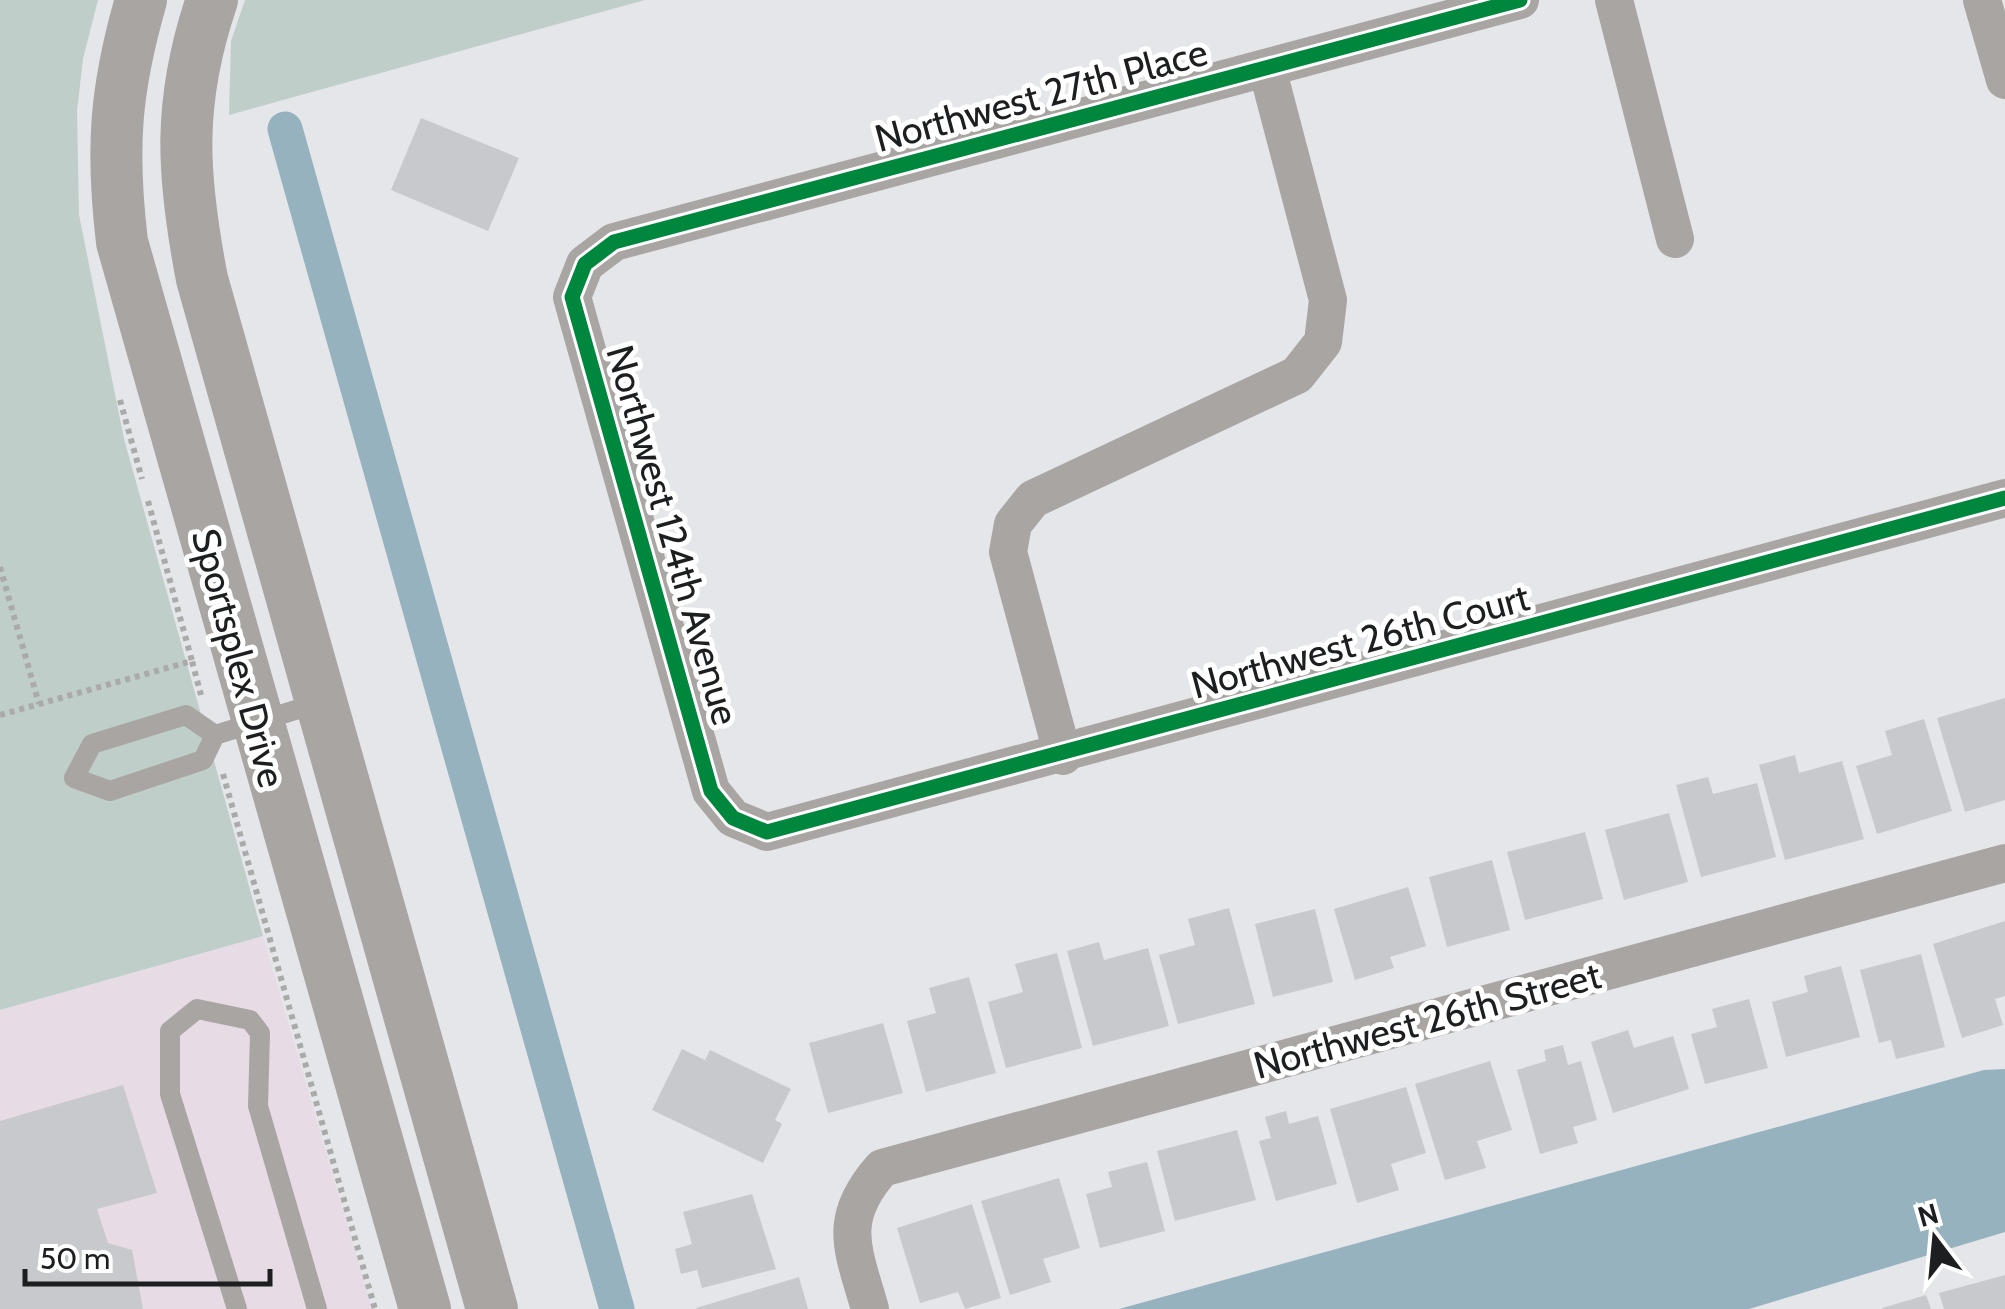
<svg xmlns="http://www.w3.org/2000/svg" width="2005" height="1309" viewBox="0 0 2005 1309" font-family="Cabin,sans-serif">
  <rect width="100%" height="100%" fill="#e4e6ea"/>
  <!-- education -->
  <path fill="#e7dce6" d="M263 936 372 1309H0V1010Z"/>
  <!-- green -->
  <path fill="#bfcec9" d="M0 0H98L83 59 77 111 79 215 124 439 263 936 0 1010Z
    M245 0H645L229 115 231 41Z"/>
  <!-- water -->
  <path fill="#96b2be" d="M2005 1069V1232L1749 1309H1119L1984 1070Z"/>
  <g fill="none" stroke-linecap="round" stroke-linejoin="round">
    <!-- canal -->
    <path stroke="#96b2be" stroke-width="35" d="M285 129 617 1309"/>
  </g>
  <!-- building -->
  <path fill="#c8c9cc" d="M421 118 519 158 488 231 391 190Z
    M2005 698V800L1965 812 1937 718Z
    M1924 719 1952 811 1877 834 1856 766 1892 755 1885 731Z
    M1795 755 1799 773 1842 761 1864 839 1785 860 1759 765Z
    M1708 777 1713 794 1757 783 1776 857 1701 877 1676 785Z
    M1669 813 1688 882 1624 900 1605 830Z
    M1585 832 1603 899 1525 920 1507 852Z
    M1492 860 1510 930 1447 947 1429 877Z
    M1408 887 1426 946 1390 957 1394 968 1355 980 1334 909Z
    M1229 908 1255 1004 1178 1024 1159 955 1195 945 1188 919Z
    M1315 909 1333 982 1273 997 1255 924Z
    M2005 921V996L1995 999 2003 1025 1962 1038 1933 944Z
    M1099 942 1104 960 1148 948 1169 1026 1093 1046 1067 951Z
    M1057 953 1082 1048 1006 1068 988 1002 1023 992 1015 964Z
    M1921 954 1945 1047 1896 1059 1891 1040 1879 1043 1860 970Z
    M1841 966 1860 1037 1786 1057 1772 1002 1808 992 1804 976Z
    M969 977 996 1073 926 1092 907 1021 936 1013 929 988Z
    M1749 999 1768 1068 1705 1084 1691 1034 1717 1027 1712 1009Z
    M883 1023 903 1093 828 1113 809 1043Z
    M1628 1030 1634 1048 1673 1036 1689 1089 1613 1113 1591 1042Z
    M1563 1045 1568 1065 1581 1061 1597 1120 1573 1127 1578 1143 1540 1154 1517 1070 1546 1061 1544 1050Z
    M682 1049 705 1060 710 1050 791 1089 775 1120 782 1124 763 1163 652 1110Z
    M1490 1061 1512 1130 1477 1141 1486 1168 1445 1180 1415 1084Z
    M123 1085 157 1193 97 1209 108 1243 132 1250 143 1309H0V1121Z
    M1406 1087 1426 1153 1391 1164 1399 1190 1357 1203 1330 1109Z
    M1286 1111 1289 1124 1318 1116 1337 1184 1276 1201 1259 1141 1271 1138 1265 1117Z
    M1237 1130 1256 1200 1175 1221 1157 1151Z
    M1147 1162 1165 1231 1100 1248 1086 1194 1112 1187 1108 1172Z
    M1059 1178 1080 1248 1043 1259 1051 1282 1010 1295 981 1201Z
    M752 1194 776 1269 702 1288 697 1270 681 1274 675 1249 692 1244 683 1212Z
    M972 1204 1001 1298 965 1309 958 1292 920 1303 897 1228Z
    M2005 1275V1309H1944L1939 1293Z
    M799 1277 808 1309H696V1308Z
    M1926 1295 1931 1309H1882V1308Z"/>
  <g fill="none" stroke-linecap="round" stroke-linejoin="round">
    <!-- path -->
    <path stroke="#aaaaa9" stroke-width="6" stroke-dasharray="5 5" stroke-linecap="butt" d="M120 400 142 479
      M148 501 192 661
      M0 567 39 704
      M0 715 192 661 201 695
      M223 774 375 1309"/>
    <!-- lane -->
    <path stroke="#a8a5a2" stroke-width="20" d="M215 735 186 715 92 744 74 778 110 791 203 760 215 735 318 703
      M237 1309 170 1094V1031L197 1009 250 1020 260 1033 258 1106 317 1309"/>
    <!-- street -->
    <path stroke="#a8a5a2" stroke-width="38" d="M1520 0 614 242 585 264 572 297 711 791 733 818 767 832 2005 498
      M1614 0 1675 239
      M1982 0 2005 80
      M1063 756 1008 552 1013 524 1033 499 1297 375 1323 342 1328 300 1267 68
      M870 1309C853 1249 836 1220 882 1168L2005 863"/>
    <!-- secondary -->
    <path stroke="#a8a5a2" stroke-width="52" d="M141 0C115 90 111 149 122 242L425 1309
      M212 0C177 103 182 175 202 279L492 1309"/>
    <defs>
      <path id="cycleway" d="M1520 0 614 242 585 264 572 297 711 791 733 818 767 832 2005 498"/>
    </defs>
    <!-- cycleway casing -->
    <use href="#cycleway" stroke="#fff" stroke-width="21"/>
    <!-- cycleway -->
    <use href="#cycleway" stroke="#00873e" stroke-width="15"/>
  </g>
  <g text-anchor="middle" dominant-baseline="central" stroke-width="10" stroke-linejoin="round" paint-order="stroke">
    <!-- street labels -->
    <g font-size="38" fill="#1c1e20" stroke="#fff">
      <text transform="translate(1041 95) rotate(-15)">Northwest 27th Place</text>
      <text transform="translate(673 535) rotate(74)">Northwest 124th Avenue</text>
      <text transform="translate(1360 641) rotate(-15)">Northwest 26th Court</text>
      <text transform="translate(239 658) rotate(75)">Sportsplex Drive</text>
      <text transform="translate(1427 1020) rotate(-15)">Northwest 26th Street</text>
    </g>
  </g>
  <!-- north arrow -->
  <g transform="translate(1935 1239) rotate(344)" stroke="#ffffff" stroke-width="8" paint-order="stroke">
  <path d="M0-8L18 38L0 25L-18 38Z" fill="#1c1e20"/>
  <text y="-15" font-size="28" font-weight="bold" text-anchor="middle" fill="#1c1e20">N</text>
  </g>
  <!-- scale -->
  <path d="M25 1269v15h245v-15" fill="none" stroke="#1c1e20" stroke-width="5"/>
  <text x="40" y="1269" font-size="30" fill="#1c1e20" stroke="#ffffff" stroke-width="8" paint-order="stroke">50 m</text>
</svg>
